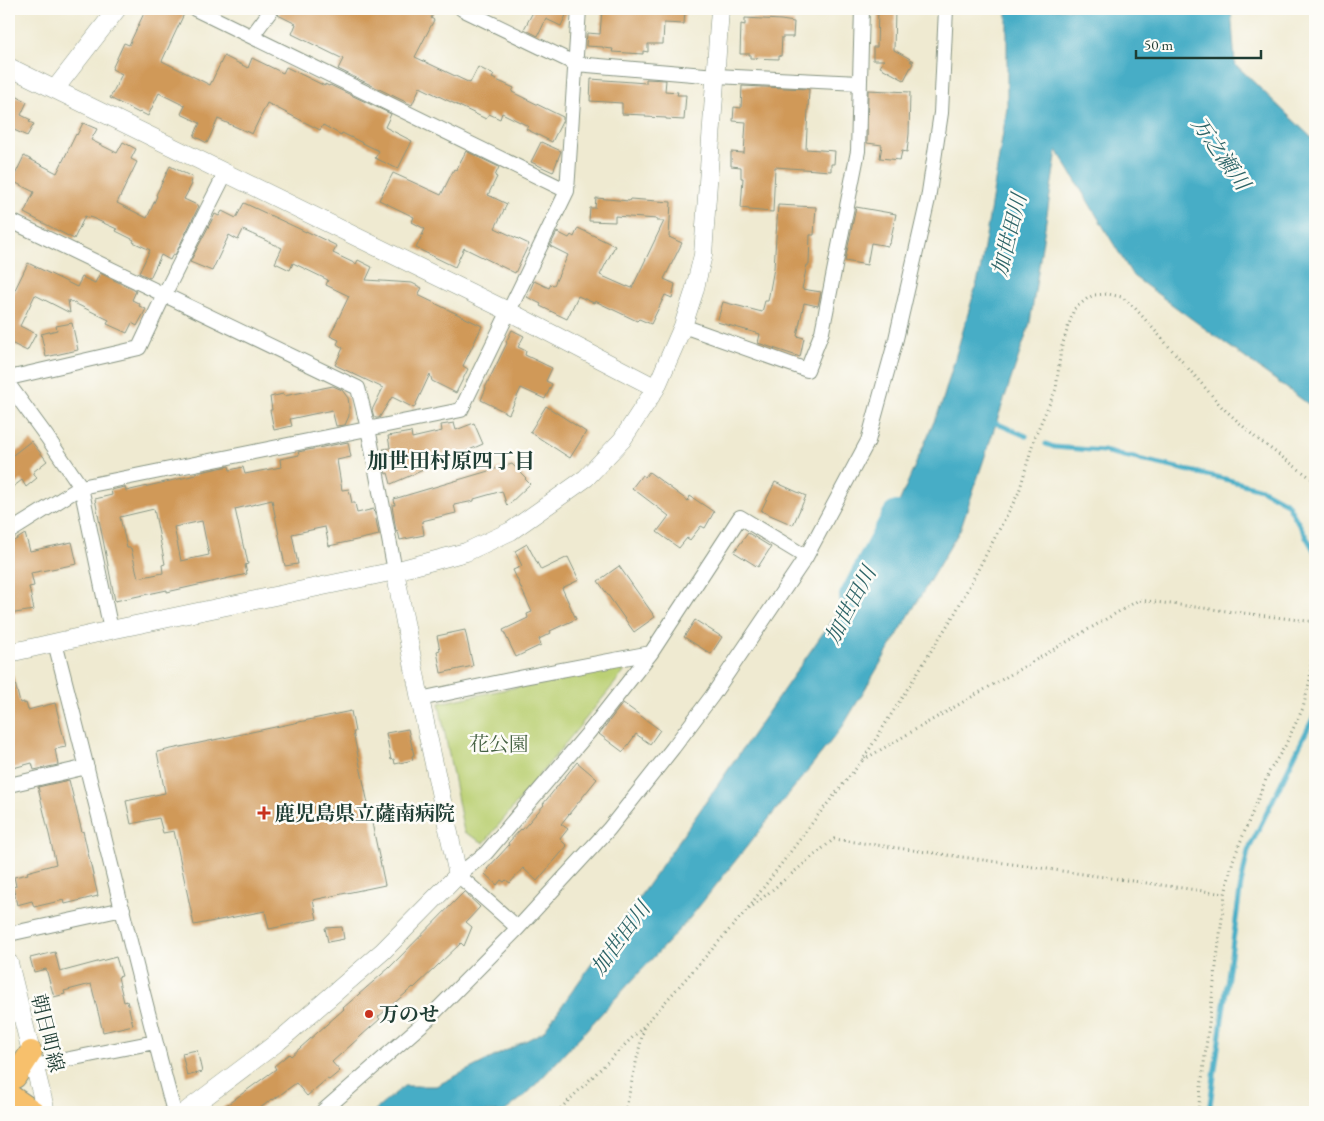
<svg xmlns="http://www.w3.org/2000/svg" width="1324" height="1121" viewBox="0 0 1324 1121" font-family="'EB Garamond','Noto Serif JP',serif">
  <rect width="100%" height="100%" fill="#fdfcf7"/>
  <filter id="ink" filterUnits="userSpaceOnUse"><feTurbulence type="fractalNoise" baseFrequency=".02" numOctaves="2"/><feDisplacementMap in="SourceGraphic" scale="10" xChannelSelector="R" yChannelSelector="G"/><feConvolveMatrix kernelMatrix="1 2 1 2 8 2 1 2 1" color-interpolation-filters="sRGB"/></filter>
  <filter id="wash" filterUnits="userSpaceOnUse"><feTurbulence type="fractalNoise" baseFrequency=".0096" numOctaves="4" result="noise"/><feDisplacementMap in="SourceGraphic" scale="20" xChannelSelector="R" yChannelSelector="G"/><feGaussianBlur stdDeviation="1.12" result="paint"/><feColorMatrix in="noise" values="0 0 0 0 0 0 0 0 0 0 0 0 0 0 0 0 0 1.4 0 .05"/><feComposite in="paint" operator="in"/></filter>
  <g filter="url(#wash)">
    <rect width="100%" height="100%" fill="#efead1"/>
    <!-- green -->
    <path fill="#bbd074" stroke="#6d8654" d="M620 666 624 672 484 843 464 832 439 703Z"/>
    <!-- water -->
    <path fill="#47adc6" stroke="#33757d" d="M1007 9H1231L1235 64 1315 141V409L1133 276 1057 150 1030 323 960 530 843 726 689 919 527 1094 504 1112H373L404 1086H436L543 1032 660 868 875 558 942 403 980 272 1007 108Z"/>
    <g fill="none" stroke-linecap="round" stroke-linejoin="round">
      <!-- stream -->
      <path stroke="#47adc6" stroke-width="5" d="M991 421 1026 436
        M1046 444 1054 447 1103 451 1225 479 1261 489 1287 503 1315 552
        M1209 1112 1241 884 1248 851 1315 714"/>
      <!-- river -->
      <path stroke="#47adc6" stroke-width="30" d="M854 597 897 516"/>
    </g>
    <g id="blocks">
      <!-- building -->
      <path fill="#d09958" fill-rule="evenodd" d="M146 9H173L184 14 162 61 210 85 224 56 248 68 252 58 283 73 286 67 325 86V84L329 86 330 85 391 114 385 127 412 141 398 169 375 158 379 151 342 133 341 135 323 125 320 130 267 103 252 134 218 119 207 143 194 136 200 123 181 114 185 106 159 93 148 116 140 112 139 113 110 98 122 74 112 69 124 43 129 45Z
        M281 9H436L431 18 434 20 415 57 470 83 478 67 494 75 492 78 514 88 512 92 563 117V120L552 142 526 129 528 126 502 113 500 119 489 114 486 119 420 87 412 105 338 69 343 59 292 34 296 24 278 15Z
        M526 9H569L561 26 546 19 538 36 524 29 533 12Z
        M602 9H685L684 24 664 23 663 44H648V52L643 51V54L612 52 613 49 603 48V47L586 46 587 33 600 34Z
        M878 9H895L894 50 914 61H910L913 63 904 80 880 67 884 60H873V47H877Z
        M745 18 781 20 794 22 793 37H782L781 56H779V59L750 58V54H740L741 24 745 25Z
        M591 79 646 83V79L666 80 665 91 678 92 677 95H686L684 120 666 119V118L645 117V115L622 114V103L590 101Z
        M742 86 809 89 806 149 835 151 834 164H831V171L775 167 773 212 749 210V209L741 208 743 178H741V167L731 166V152L744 153 746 122 733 121 734 107 741 108Z
        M868 90 910 92 909 134 907 152 902 151 900 160 880 158 882 145 867 143Z
        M16 96 27 102 21 115 31 120 29 122 34 124 27 136 14 130 9 141V110Z
        M83 123 97 129 91 140 117 153 123 142 136 149 131 159 137 162 117 203 147 218 157 196 156 195 170 166 192 177 190 183 192 184 184 199 199 206 175 255 173 254 170 260 161 255 150 278 139 273 150 250 133 242 134 240 116 231 117 229 90 217 89 218 85 216 74 239 24 213 34 192 12 181 24 156 57 173 76 134 77 135Z
        M541 142 561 151 553 172 531 162Z
        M466 151 499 167 495 176 497 177 488 195 507 204 495 228 529 244 515 273 464 248 455 267 416 248 425 229 412 222 414 217 379 200 393 173 441 195 454 169 456 170Z
        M596 198 629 201 630 199 671 202 669 237 682 243 664 279 675 284 672 298 665 295 651 324 639 319 637 321 595 301 594 303 578 296 567 319 540 306 541 304 527 297 534 281 549 288 551 284 554 285 568 255 550 246 557 232 569 238 571 235 574 237 578 228 615 246 600 275 627 287V286L632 288 664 221H657V219L615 216V222L589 221 590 208H595Z
        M244 203 306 232V231L337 246 333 253 356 264 358 260 372 267 366 280 412 283 422 288 418 295 482 326 463 366 468 369 456 393 432 381 430 374 414 408 392 397 379 418H376L374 417 372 410 383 388 335 365 343 348 337 344 339 340 330 336 349 296 326 285 328 280 293 263 290 270 275 263 282 248 243 230 238 240 229 235 212 271 190 262 215 214 219 216 222 211 236 218Z
        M778 205 816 207 814 235H810L809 265H807L802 289 821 292 818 306 804 303 797 336 804 338 800 357 758 343 760 334 717 322 723 302 762 312 765 301H768L774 268Z
        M856 207 896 214 890 243H889L888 246 871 243 867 265 845 261Z
        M28 263 77 287 82 277 95 283 100 273 136 291 132 300 140 304 139 306 146 309 137 326 132 323 127 333 107 324 109 320 68 300 70 313 35 295 20 326 36 334 27 351 11 343 9 348V302Z
        M72 323 78 350 46 357 41 334 57 330 56 326Z
        M512 330 524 336 518 347 526 351 525 355 552 368 546 381 552 384 545 399 521 388 509 414 481 400 486 388H485L507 343 506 342Z
        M333 386 342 390 348 398 349 404V416L345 425 336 426 332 410 290 419 292 426 274 430 270 410H272L270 397 283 394 284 396Z
        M546 406 586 432 570 458 530 432Z
        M454 423 456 430 474 423 483 444 391 484 388 473 386 474 383 461H386L383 449 390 448 388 436 411 432 412 438 442 431 441 425Z
        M31 441 47 461 33 472 37 478 26 487 22 480 9 490V458Z
        M348 442 351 457 337 460 342 490 349 489 352 503H355L357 513 374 509 379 535 329 546 325 527 292 534 298 564 285 566 272 500 235 509 244 549H245L248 564 245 565 247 574 167 592V590L115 601 95 499 112 495 111 490 125 487 126 491 196 475V473L229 466 230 470 243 467 245 474 281 467 280 459 299 455 298 452ZM154 509 165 564 162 565 163 573 138 578 131 548H127L120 517ZM202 521 209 555 181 561 174 527Z
        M512 464 526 478 525 479 530 484 507 506 502 491 474 499V501L454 505 456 513 422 521 424 535 400 540 398 531 396 532 392 505H395L394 499Z
        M649 472 688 501 690 496 714 512 705 528 701 526 690 540 687 538 679 548 657 532 669 516 632 488 642 475 645 477Z
        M775 482 806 496 793 525 761 511Z
        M748 533 771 547 758 567 734 552Z
        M25 534 30 551 72 542 77 564 31 573 34 586 29 587 34 610 9 614V544Z
        M527 544 541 570 568 557 579 580 562 588 576 619 550 631 551 633 539 639 541 645 516 657 503 630 528 618 527 614 532 612 513 570 522 566 515 551Z
        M619 566 655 617 634 632 598 581Z
        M695 620 722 637 711 654 684 637Z
        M465 630 473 666 441 673 437 651 440 650 437 636Z
        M13 675 20 703 24 702V704L26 703 28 710 55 703 66 747 55 749 58 765 34 770 32 763 13 768 12 764H9V676Z
        M623 703 660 730 650 744 636 734 623 752 599 734Z
        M351 711 355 732H353L385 885 313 900 317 919 269 929 265 911 194 925 174 831 163 833 159 818 131 824 126 801 165 793 157 752Z
        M408 729 414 755 412 756 413 760 395 764 394 759 391 760 386 733Z
        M577 762 597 779 561 824 568 829 560 839 567 846 537 881 523 868 510 883 506 880 504 882 501 880 497 885 485 874 488 870 487 869 509 845 508 843 521 829 522 830 544 805 543 804Z
        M69 780 82 832 83 831 98 896 65 904 64 900 34 907 32 901 17 905 13 887 16 886 14 877 28 874 27 872 56 864 38 787Z
        M464 892 480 907 466 922 472 927 464 946 461 943 414 988 413 987 378 1017 380 1019 332 1062 340 1071 329 1080 327 1079 307 1096 296 1083 273 1100 272 1099 255 1112H217L276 1069 274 1066 289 1054 291 1056 344 1009 343 1008 389 968Z
        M342 927 344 939 328 942 325 928Z
        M55 952 60 972 116 957 122 976 118 977 124 1002 127 1001 133 1025 103 1032 91 984 64 991 65 994 54 997 46 969 34 972 30 958Z
        M197 1050 202 1072 187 1076 182 1053Z"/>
    </g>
  </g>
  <g filter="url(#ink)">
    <use href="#blocks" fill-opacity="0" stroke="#879482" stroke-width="1"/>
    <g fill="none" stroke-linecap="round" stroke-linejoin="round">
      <defs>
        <path id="minor" d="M195 9 567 191
          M462 9 576 64 716 76 859 83
          M252 36 272 9
          M9 220 358 388 368 428 395 571
          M683 326 807 370 822 332 858 151 862 9
          M9 378 139 348 164 295 225 174
          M9 385 47 437 81 487 111 630
          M9 532 81 487 461 410 567 191 579 9
          M55 643C96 799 132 956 174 1112
          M420 699 524 677 651 653
          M9 785 87 767
          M518 928 458 875 486 853 589 732 651 653 740 517 806 557
          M9 934 123 909
          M34 1066 155 1042
          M322 1112 427 1020 518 928 609 829 673 748 712 696 806 557 868 441 896 339 928 199 941 113 946 9"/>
        <path id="tertiary" d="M9 67 508 311 656 388
          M55 89 117 9
          M9 653 111 630 395 571 466 552 511 531 586 478 622 440 656 388 683 326 694 292 703 255 720 9
          M9 963 46 1112
          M185 1112 279 1041 383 951 458 875 420 699 395 571"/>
        <path id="primary" d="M9 1080 15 1077 31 1052
          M9 1095 34 1112"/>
      </defs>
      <!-- minor casing -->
      <use href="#minor" stroke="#879482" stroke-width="16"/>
      <!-- tertiary casing -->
      <use href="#tertiary" stroke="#879482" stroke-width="19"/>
      <!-- primary casing -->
      <use href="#primary" stroke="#879482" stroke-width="24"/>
      <!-- path -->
      <path stroke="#879482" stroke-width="3" stroke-dasharray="1 4" stroke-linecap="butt" d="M863 760 1139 600 1315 622
        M749 909 834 839 1225 894
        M557 1112 644 1026 745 912 819 814 862 761 955 613 1019 492 1035 436 1056 389 1061 349 1074 309 1088 298 1094 295 1108 294 1122 297 1135 308 1222 407 1256 438 1315 481
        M625 1112 644 1027
        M1198 1112 1225 894 1233 860 1269 772 1285 746 1303 708 1310 679 1314 622"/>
      <!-- minor -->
      <use href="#minor" stroke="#fff" stroke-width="14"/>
      <!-- tertiary -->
      <use href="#tertiary" stroke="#fff" stroke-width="18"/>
      <!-- primary -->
      <use href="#primary" stroke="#f7c06c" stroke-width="22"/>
    </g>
  </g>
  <!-- markers -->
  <g fill="#c8321e" stroke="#fdfcf7" stroke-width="2">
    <path d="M261.5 805.5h5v5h5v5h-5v5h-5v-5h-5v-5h5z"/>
    <circle cx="369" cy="1014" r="5"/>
  </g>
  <g text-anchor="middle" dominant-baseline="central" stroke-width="5" stroke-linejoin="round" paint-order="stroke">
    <!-- park labels -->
    <g font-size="20" fill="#466244" stroke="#fdfcf7">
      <text x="499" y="744">花公園</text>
    </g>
    <!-- poi labels -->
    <g font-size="20" font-weight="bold" fill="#1f3d34" stroke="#fdfcf7" text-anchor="start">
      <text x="275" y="813">鹿児島県立薩南病院</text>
      <text x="379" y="1014">万のせ</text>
    </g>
    <!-- street labels -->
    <g font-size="20" fill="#1f3d34" stroke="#fdfcf7">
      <text transform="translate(48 1033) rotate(76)">朝日町線</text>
    </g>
    <!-- water labels -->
    <g font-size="21" font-style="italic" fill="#2d6467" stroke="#fdfcf7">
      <text transform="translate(1221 153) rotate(55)">万之瀬川</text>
      <text transform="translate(1009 235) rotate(-76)">加世田川</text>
      <text transform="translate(850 605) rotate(-62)">加世田川</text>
      <text transform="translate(620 938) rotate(-54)">加世田川</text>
    </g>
    <!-- neighbourhood labels -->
    <g font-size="21" font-weight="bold" fill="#1f3d34" stroke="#fdfcf7">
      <text x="451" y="460">加世田村原四丁目</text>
    </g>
  </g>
  <!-- margin -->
  <rect width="1324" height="1121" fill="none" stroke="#fdfcf7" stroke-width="30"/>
  <!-- scale -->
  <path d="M1136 50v8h125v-8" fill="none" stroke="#1f3d34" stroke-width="2.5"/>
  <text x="1144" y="50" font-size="15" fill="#1f3d34" stroke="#fdfcf7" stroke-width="4" paint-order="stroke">50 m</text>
</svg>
